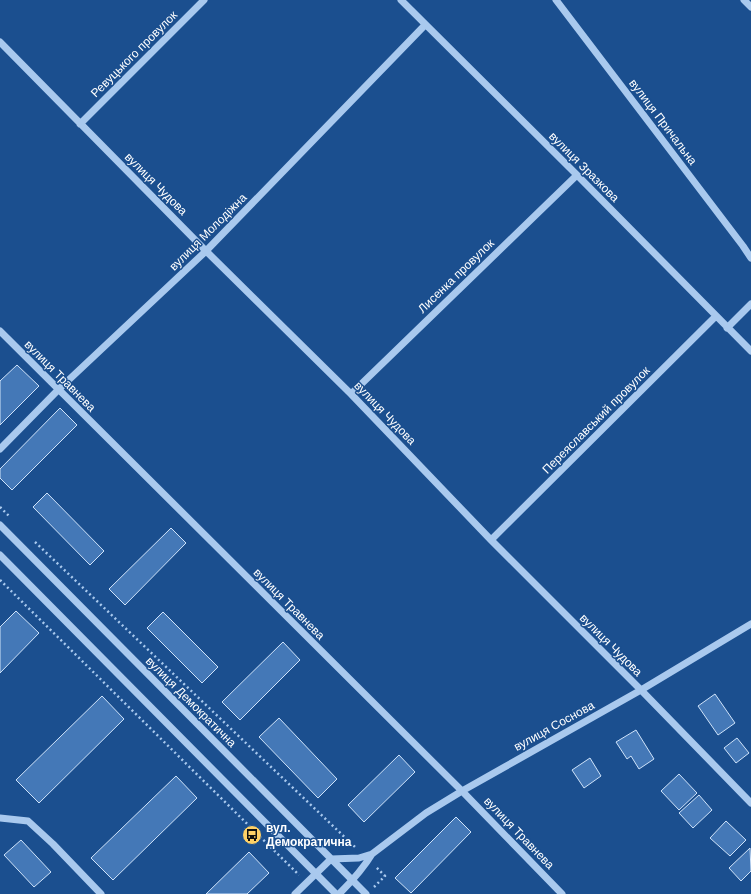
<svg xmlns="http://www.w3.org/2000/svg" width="751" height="894" viewBox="0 0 751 894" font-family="Helvetica,sans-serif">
  <rect width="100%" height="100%" fill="#1b4f8f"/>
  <!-- building -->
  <path fill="#4478b7" stroke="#cfe3fa" d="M17 365 39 386 0 425V381Z
    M60 408 77 425 12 490 0 478V469Z
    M47 493 104 551 90 565 33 507Z
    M171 528 186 543 125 605 109 589Z
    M16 611 39 633 0 673V627Z
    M163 612 218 667 202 683 147 628Z
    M283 642 300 660 240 720 222 702Z
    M715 694 735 723 718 735 698 706Z
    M102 696 124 719 39 803 16 780Z
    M279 718 337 779 318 798 259 737Z
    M636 730 654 759 639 769 631 756 627 759 616 742Z
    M737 738 749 753 736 763 724 748Z
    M399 755 415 772 364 822 348 805Z
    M590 758 601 776 584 788 572 770Z
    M679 774 697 793 679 810 661 791Z
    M176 776 197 798 113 880 91 858Z
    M699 795 712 810 693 828 679 813Z
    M456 817 471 832 411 893 395 878Z
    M726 821 746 840 730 856 710 838Z
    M21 840 51 872 34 887 4 855Z
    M750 848 751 871 741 881 729 868Z
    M249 852 269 873 247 894H206Z"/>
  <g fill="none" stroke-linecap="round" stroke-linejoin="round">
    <!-- path -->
    <path stroke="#a9c9ee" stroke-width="2.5" stroke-dasharray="2 3" stroke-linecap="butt" d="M0 507 9 516
      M35 542 355 847
      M0 580 299 875
      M374 887 385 876 376 867"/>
    <!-- minor -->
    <path stroke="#a9c9ee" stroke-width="7" d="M401 0 577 175 751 351
      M556 0 743 246 751 258
      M744 0 751 7
      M0 42 206 251 351 394 491 540 641 690 751 803
      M80 124 204 0
      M727 328 751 304
      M0 331 462 791 562 894
      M351 394 577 175
      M0 449 58 390 206 251 425 25
      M0 525 366 894
      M491 540 716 316
      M0 555 336 894
      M0 818 28 821 53 844 101 894
      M295 894 331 859 359 858 372 854 426 813 462 791 641 690 751 624
      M339 894C351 882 363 869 372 854"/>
  </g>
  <!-- icons -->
  <defs>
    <symbol id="bus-disc" viewBox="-11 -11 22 22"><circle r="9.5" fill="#ffd166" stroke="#1b4f8f"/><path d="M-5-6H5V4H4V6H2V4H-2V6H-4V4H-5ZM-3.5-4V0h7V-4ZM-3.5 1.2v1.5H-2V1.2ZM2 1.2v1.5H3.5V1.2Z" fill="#111"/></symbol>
  </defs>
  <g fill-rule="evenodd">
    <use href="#bus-disc" x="241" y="824" width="22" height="22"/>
  </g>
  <g text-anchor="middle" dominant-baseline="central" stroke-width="3" stroke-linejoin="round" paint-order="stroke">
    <!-- street labels -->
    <g font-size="12" fill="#fff" stroke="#1b4f8f">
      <text transform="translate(134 54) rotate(-45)">Ревуцького провулок</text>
      <text transform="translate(663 122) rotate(53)">вулиця Причальна</text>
      <text transform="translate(584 167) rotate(45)">вулиця Зразкова</text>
      <text transform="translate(156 184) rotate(45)">вулиця Чудова</text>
      <text transform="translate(208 232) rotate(-45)">вулиця Молодіжна</text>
      <text transform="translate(456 276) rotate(-44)">Лисенка провулок</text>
      <text transform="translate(60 376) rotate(45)">вулиця Травнева</text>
      <text transform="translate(385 413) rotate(46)">вулиця Чудова</text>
      <text transform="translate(596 420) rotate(-45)">Переяславський провулок</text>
      <text transform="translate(289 604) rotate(45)">вулиця Травнева</text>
      <text transform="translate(611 645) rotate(45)">вулиця Чудова</text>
      <text transform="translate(191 702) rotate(45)">вулиця Демократична</text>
      <text transform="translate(554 726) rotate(-29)">вулиця Соснова</text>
      <text transform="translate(519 833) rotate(46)">вулиця Травнева</text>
    </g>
    <!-- poi labels -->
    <g font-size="12" font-weight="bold" fill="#fff" stroke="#1b4f8f" text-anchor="start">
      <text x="266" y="828">вул.<tspan x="266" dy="14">Демократична</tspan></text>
    </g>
  </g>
</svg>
